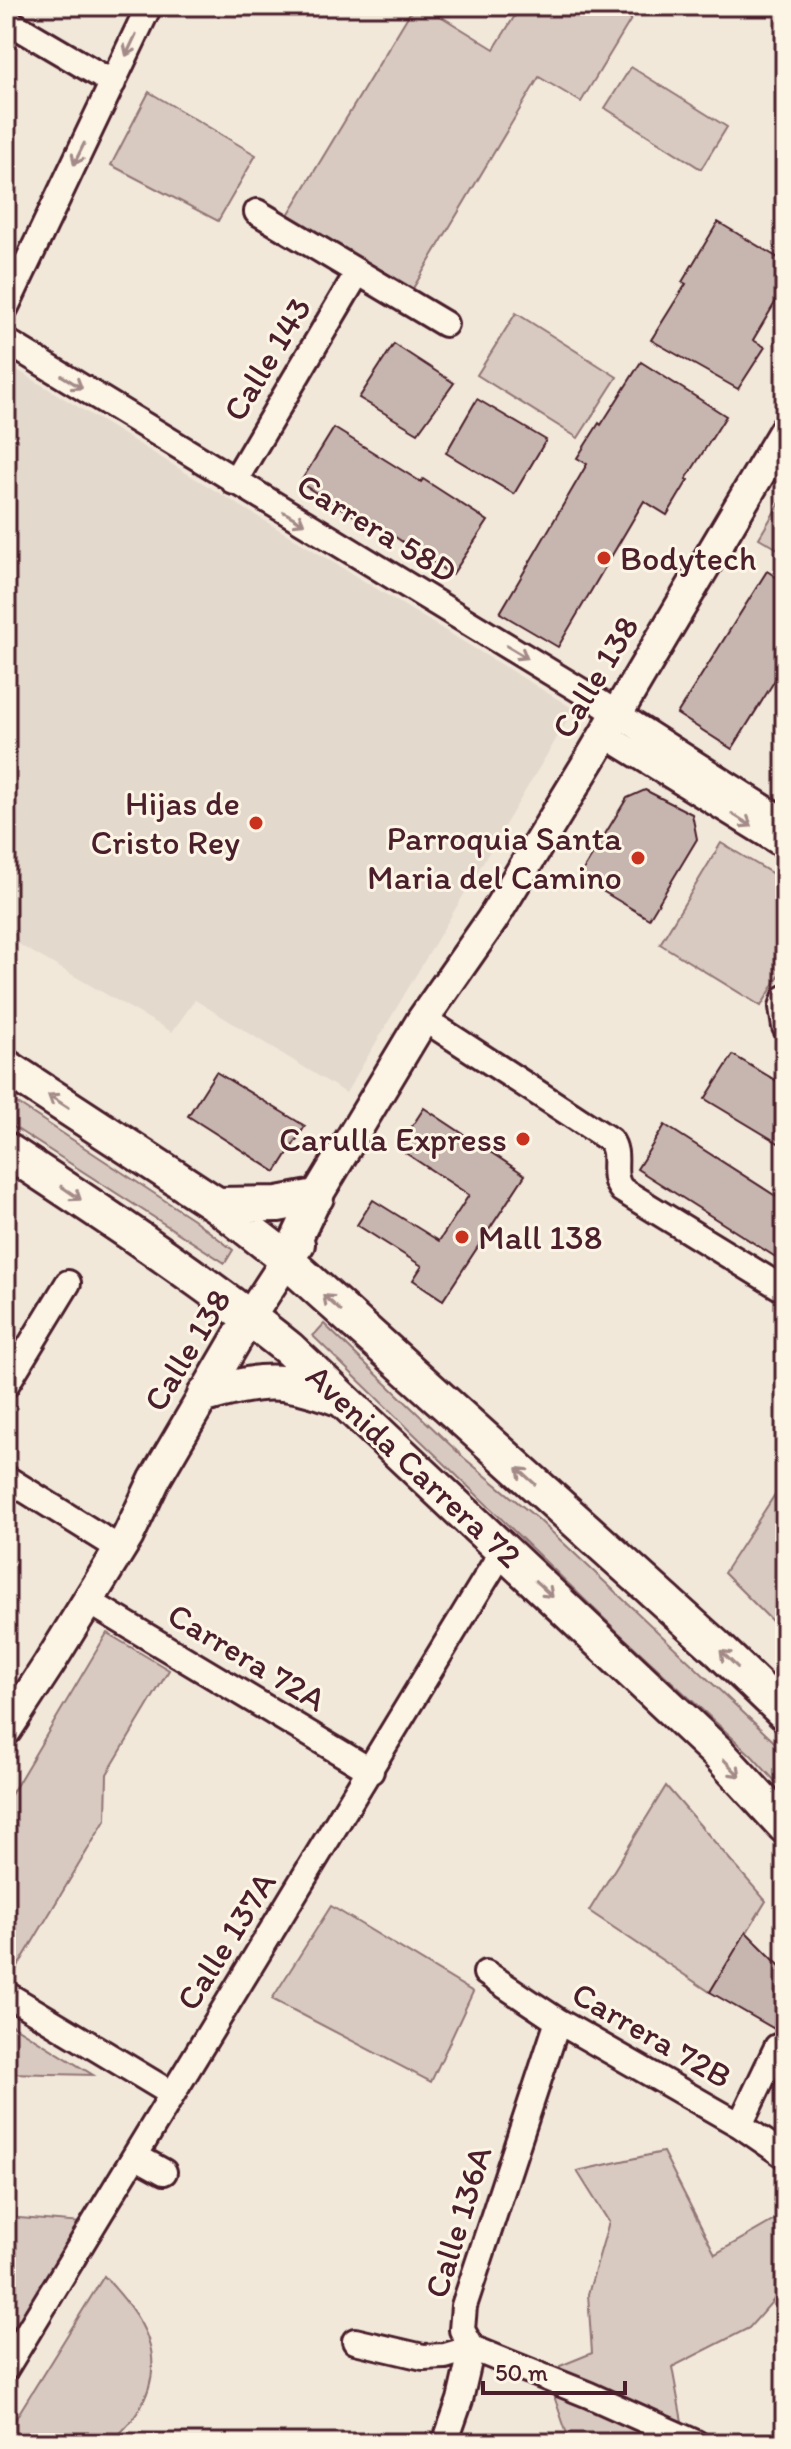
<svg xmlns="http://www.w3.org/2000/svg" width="791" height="2449" viewBox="0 0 791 2449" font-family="Itim,sans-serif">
  <rect width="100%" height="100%" fill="#f1e8da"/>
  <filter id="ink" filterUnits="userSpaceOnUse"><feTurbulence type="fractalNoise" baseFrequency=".0125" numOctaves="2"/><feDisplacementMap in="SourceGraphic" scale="16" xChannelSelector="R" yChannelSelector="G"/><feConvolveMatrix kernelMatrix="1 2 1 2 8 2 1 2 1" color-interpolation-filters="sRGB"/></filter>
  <g filter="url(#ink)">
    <!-- built -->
    <path fill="#e4d9cd" d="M14 368 574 709 346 1093 195 1000 172 1032 6 937V387Z"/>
    <!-- green -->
    <path fill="#d8cac0" stroke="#917476" stroke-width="2" d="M414 6H424L494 49 521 6H639L581 102 539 77 412 290 288 215Z
      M631 67 727 127 701 169 605 108Z
      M149 92 256 155 218 221 111 165Z
      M516 313 617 377 578 438 477 375Z
      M785 494V553L759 538Z
      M721 843 785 881V966L761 1006 660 944Z
      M6 1096 193 1219 233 1250 225 1263 6 1122Z
      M324 1324 464 1458 538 1519 785 1752V1792L752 1756 618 1632 313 1336Z
      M785 1479V1634L724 1573Z
      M107 1633 169 1670 107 1774 106 1819 14 1973 6 1968V1803Z
      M666 1786 766 1901 710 1992 589 1911Z
      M331 1906 473 1992 431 2082 272 1999Z
      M6 2021 93 2075 6 2073Z
      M663 2152 715 2254 785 2214V2287L749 2328 672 2367 686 2443 631 2434 629 2443H570L555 2399 560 2366 592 2353 588 2294 609 2222 577 2171Z
      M6 2217 84 2223 6 2346Z
      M104 2276C142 2317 172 2357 137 2413 129 2425 119 2437 105 2442 99 2445 88 2443 81 2443 56 2443 31 2443 6 2443V2434Z"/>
    <!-- building -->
    <path fill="#c7b6af" stroke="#4a1f2b" stroke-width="2" d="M718 222 785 262V286L753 340 765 347 738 389 651 340 686 284 682 282Z
      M394 344 454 383 418 433 359 398Z
      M641 362 726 416 686 479 688 480 667 515 644 501 558 647 500 613 587 464 577 458 599 423 601 425Z
      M477 399 546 440 514 494 446 453Z
      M334 428 421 482 423 479 488 521 452 575 367 518 364 522 300 483Z
      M767 571 785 583V664L732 749 677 714Z
      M645 790 692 814 697 839 649 919 579 877 627 798Z
      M733 1055 785 1086V1147L705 1099Z
      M216 1072 305 1126 276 1172 188 1116Z
      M424 1108 525 1175 443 1300 413 1280 422 1266 357 1225 373 1200 439 1241 469 1195 398 1148Z
      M665 1125 785 1202V1263L637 1169Z
      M746 1932 785 1971V2035L710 1992Z"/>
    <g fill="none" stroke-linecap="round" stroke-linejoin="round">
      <defs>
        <path id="minor" d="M6 20 113 83
          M257 212 445 324
          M6 307 149 6
          M6 341 591 697 785 821
          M234 482 358 272
          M605 735 785 846
          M785 998 782 1007 785 1027
          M438 1028 610 1140C622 1156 608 1174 622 1190L785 1290
          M6 1385 68 1283
          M6 1478 109 1542
          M88 1601 371 1771
          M486 1973 558 2021 740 2125 785 2156
          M6 1994 172 2094
          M740 2125 777 2047
          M135 2156 164 2172
          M355 2341 423 2357 445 2356 472 2348 589 2395 696 2443
          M6 2368 503 1550
          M445 2443 460 2400 472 2348 462 2330 464 2306 558 2021"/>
        <path id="major" d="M286 1261 316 1197 423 1019 492 920 592 756 785 430
          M6 1730 49 1664 128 1536 155 1479 249 1318 286 1261 299 1244"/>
        <path id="highway" d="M6 1067 217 1205 275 1250 715 1646 785 1713
          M6 1150C102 1213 198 1276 288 1348L717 1752 785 1826
          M217 1205 278 1204 316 1197
          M205 1395C259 1379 283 1377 336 1397"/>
      </defs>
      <!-- minor casing -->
      <use href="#minor" stroke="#4a1f2b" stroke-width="30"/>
      <!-- major casing -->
      <use href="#major" stroke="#4a1f2b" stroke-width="36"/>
      <!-- highway casing -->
      <use href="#highway" stroke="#4a1f2b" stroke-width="40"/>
      <!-- minor -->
      <use href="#minor" stroke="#fcf5e5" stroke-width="24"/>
      <!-- major -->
      <use href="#major" stroke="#fcf5e5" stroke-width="30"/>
      <!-- highway -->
      <use href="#highway" stroke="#fcf5e5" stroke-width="34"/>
    </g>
    <!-- one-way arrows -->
    <defs><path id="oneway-shaft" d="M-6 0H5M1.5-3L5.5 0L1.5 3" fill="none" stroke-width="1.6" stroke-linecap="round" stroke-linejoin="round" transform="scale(2)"/></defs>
    <g stroke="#a38a88">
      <use href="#oneway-shaft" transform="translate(131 45) rotate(115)"/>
      <use href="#oneway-shaft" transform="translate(79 154) rotate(116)"/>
      <use href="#oneway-shaft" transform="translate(72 382) rotate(32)"/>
      <use href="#oneway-shaft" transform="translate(294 518) rotate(31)"/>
      <use href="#oneway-shaft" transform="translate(517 652) rotate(31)"/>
      <use href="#oneway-shaft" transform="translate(742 820) rotate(32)"/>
      <use href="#oneway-shaft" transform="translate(58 1101) rotate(-147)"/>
      <use href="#oneway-shaft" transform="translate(71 1193) rotate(34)"/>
      <use href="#oneway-shaft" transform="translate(332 1303) rotate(-138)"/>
      <use href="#oneway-shaft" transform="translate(526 1476) rotate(-138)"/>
      <use href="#oneway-shaft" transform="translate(544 1589) rotate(43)"/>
      <use href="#oneway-shaft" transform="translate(729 1659) rotate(-136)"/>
      <use href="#oneway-shaft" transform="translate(732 1768) rotate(46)"/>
    </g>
  </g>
  <!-- markers -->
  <g fill="#c8321e" stroke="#fcf5e5" stroke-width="3">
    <circle cx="604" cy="558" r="8"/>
    <circle cx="256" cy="823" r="8"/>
    <circle cx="638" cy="858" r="8"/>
    <circle cx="523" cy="1139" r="8"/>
    <circle cx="462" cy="1237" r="8"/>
  </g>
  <g text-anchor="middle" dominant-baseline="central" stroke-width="6" stroke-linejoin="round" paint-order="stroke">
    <!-- street labels -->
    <g font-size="34" fill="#4a1f2b" stroke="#fcf5e5">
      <text transform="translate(267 359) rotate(-59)">Calle 143</text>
      <text transform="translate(377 528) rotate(31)">Carrera 58D</text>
      <text transform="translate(595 677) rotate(-59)">Calle 138</text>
      <text transform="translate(187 1350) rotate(-59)">Calle 138</text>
      <text transform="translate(414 1466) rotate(43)">Avenida Carrera 72</text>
      <text transform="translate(247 1657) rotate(31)">Carrera 72A</text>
      <text transform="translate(226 1941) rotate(-58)">Calle 137A</text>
      <text transform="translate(652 2035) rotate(30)">Carrera 72B</text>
      <text transform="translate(458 2222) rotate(-73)">Calle 136A</text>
    </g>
    <!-- poi labels -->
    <g font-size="34" fill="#4a1f2b" stroke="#fcf5e5" text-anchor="end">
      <text x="620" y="558" text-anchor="start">Bodytech</text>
      <text x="240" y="803">Hijas de<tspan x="240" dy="39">Cristo Rey</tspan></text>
      <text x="622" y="838">Parroquia Santa<tspan x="622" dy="39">Maria del Camino</tspan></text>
      <text x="507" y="1139">Carulla Express</text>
      <text x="478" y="1237" text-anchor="start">Mall 138</text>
    </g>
  </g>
  <!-- margin -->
  <rect width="791" height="2449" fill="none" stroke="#fcf5e5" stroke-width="32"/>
  <rect x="16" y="16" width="759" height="2417" fill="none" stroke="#4a1f2b" stroke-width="3" filter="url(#ink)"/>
  <!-- scale -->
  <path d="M483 2381v12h142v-12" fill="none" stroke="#4a1f2b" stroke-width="4"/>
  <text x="495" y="2381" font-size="24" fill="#4a1f2b" stroke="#fcf5e5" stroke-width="6" paint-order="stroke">50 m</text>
</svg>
